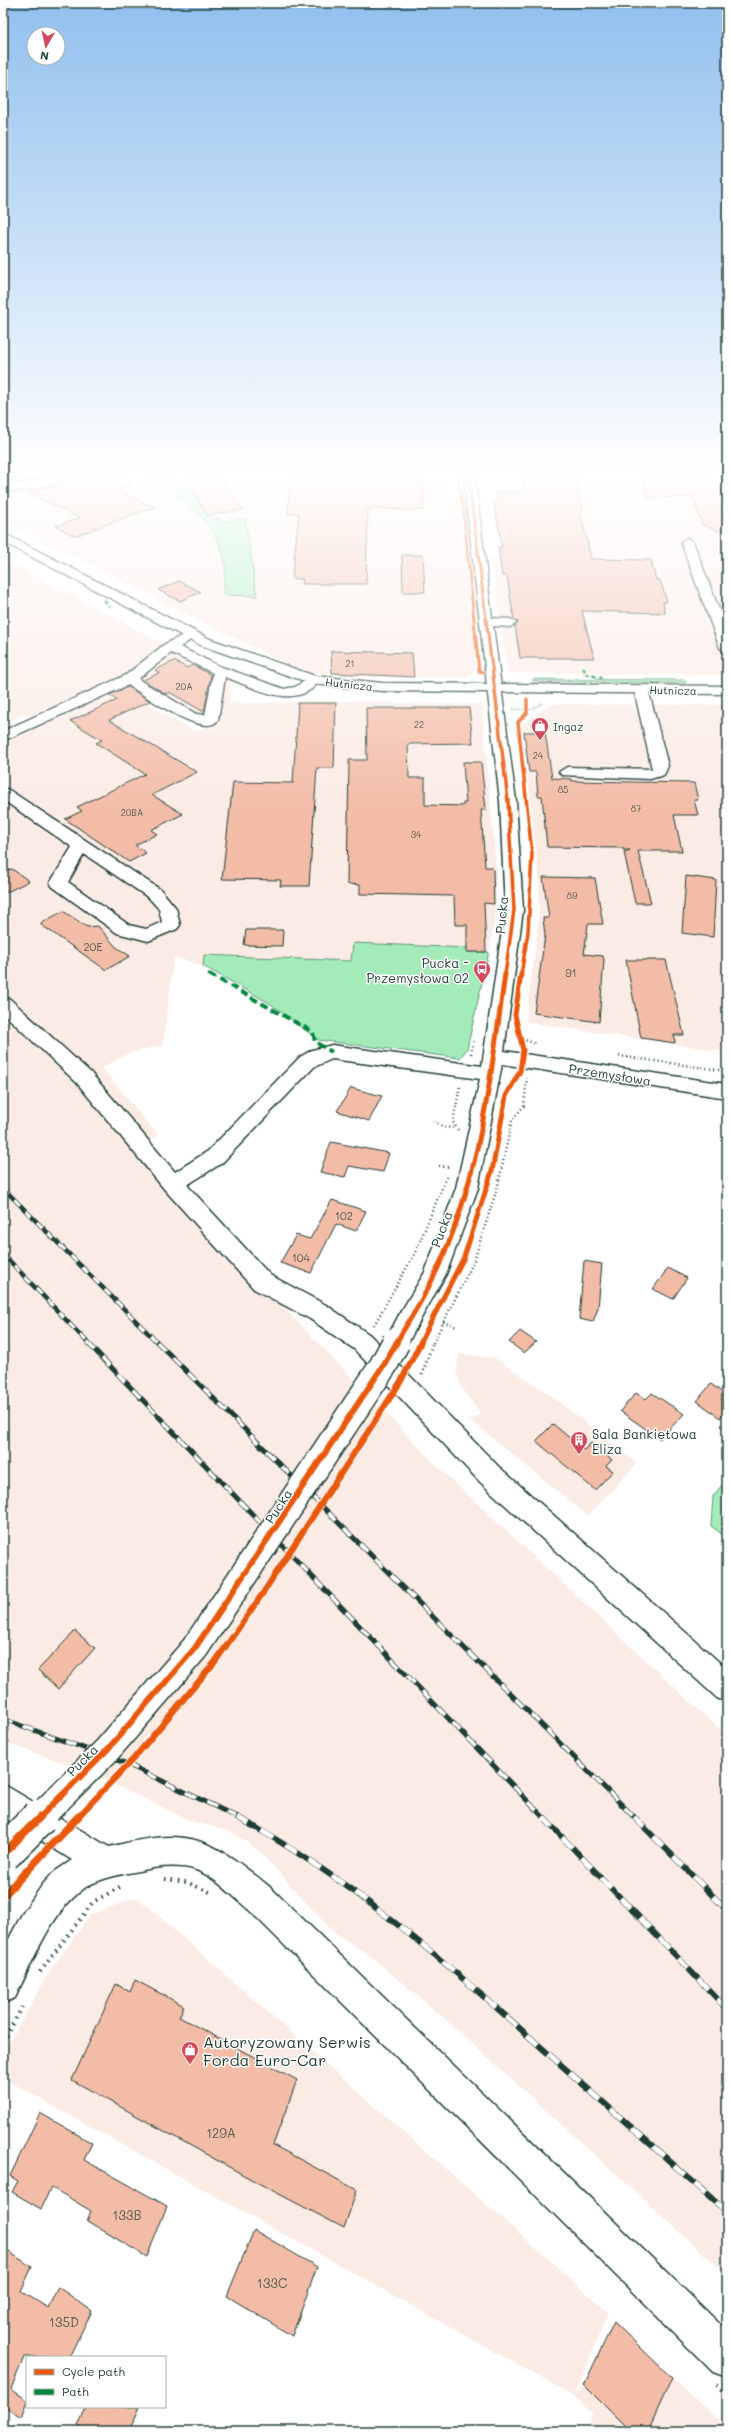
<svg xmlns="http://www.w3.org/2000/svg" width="730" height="2434" viewBox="0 0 730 2434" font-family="Mali,sans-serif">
  <rect width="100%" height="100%" fill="#fff"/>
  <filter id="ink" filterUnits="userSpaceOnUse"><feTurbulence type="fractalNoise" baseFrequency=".025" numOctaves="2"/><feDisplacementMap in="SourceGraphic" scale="8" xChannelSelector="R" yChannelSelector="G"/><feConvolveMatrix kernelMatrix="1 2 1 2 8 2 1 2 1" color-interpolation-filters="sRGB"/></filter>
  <g filter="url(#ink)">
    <!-- built -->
    <path fill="#fbebe5" d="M3 472H136L147 477 191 507 213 534 225 565 224 595 257 596 245 518 220 522 201 501 183 487 154 472H434L459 505 477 663 470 677H357L320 673 288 665 3 521Z
      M480 472H727V675L508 673 491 559H569L551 481 482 480Z
      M3 558 164 644 115 682 31 718 25 714 3 724Z
      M174 650 231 679 229 703 375 701 376 703 482 704 496 866 495 916 489 952 353 943 351 961 205 955 203 966 174 957 163 1045 127 1054 102 1068 158 1135 133 1152 441 1470 727 1736V2275L444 2018 369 1955 333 1932 262 1854 246 1841 229 1831 194 1822 79 1768 3 1742V740L121 688 195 732 203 728H215L137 681Z
      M550 704 727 705V1052L526 1022 539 916V878L522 724Z
      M459 1354 495 1358 549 1394 637 1463 588 1516 469 1419 481 1415 461 1387 456 1371Z
      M137 1897 608 2312 575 2395 584 2385 630 2431H587L592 2413 574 2396 3 2078V2053L50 1971 90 1915Z
      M672 2378 727 2428V2431H648Z"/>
    <!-- green -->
    <path fill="#a3ecba" stroke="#619477" d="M136 472C141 472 149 471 154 472 179 478 207 501 220 522L245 518 257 596 223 595C224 585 226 574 225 564 219 520 173 489 136 472Z
      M533 679 685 680 686 683 533 681Z
      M353 943 467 948 468 952H489L467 1049 460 1058 318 1040 271 1004 203 966 204 955 351 961Z
      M727 1479V1538L711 1526 713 1496Z"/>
    <!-- building -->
    <path fill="#f3bca7" stroke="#1f3d34" d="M3 472H52L24 482 3 481Z
      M62 472H105L133 485 117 490 154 507 75 536 56 526 80 518 26 492 45 487 61 481 66 475Z
      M182 472H217L243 510 207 515Z
      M339 472H423L424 510 368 509 366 584H302L303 579H292L299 514H288L290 478H322Z
      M523 472H573L583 510H580L591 559 651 560 656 580H660L667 602H663L665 613 582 611 594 658H520L515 626 518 622 514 620 507 576H502L498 547H502L494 503H498L496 492 523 491Z
      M643 472H705L709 482H727V534L702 525 693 497 647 498Z
      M402 555H423L425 592H403Z
      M179 581 201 592 180 601 158 590Z
      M331 651 412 653 414 677 332 673Z
      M174 661 187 668 193 665 211 675 204 712 169 692 166 694 143 680 159 673 155 670Z
      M128 687 150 701 109 720 197 772 152 795 183 814 151 830 157 834 135 845 146 853 129 862 65 819 82 811 77 807 145 774 96 743 102 740 70 721 117 700 109 695Z
      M298 703H336L334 768H317L309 886H280L281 880 222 879 233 782 293 783Z
      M366 708H469L473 743 408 744 409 778H425V805L463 806V803H466L463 762H481L486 810H481L485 867H492L493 870 494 904 484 903 486 952H467V925H455L454 896 360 894V885L347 884 349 760H367Z
      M524 732H545L552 778 572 779V781L694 783 698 800H694L698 815H674L682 851H638L651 903H635L624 852 630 850H623V848L547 847 542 796H538L536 772H529Z
      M12 869 29 881 3 894V871Z
      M686 876 716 880 713 937 682 933Z
      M543 877 595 878 603 924H588L584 954 603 956 604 960 599 1022 534 1013 545 935 543 918H549Z
      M63 911 87 927 98 926 116 947 130 956 106 970 40 924Z
      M246 930H283L282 946 244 945Z
      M626 960H666L684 1035H674L675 1043 641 1038Z
      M351 1088 382 1096 369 1121 337 1111Z
      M331 1142 389 1153 383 1172 349 1166 345 1177 320 1172Z
      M332 1200 366 1211 356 1231 336 1224 311 1273 280 1263 296 1235 310 1239Z
      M584 1261 602 1264 598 1308 593 1322 579 1319Z
      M668 1268 687 1278 673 1299 653 1289Z
      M520 1331 536 1342 524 1353 509 1342Z
      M711 1384 727 1396V1410L720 1418 697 1401Z
      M636 1393 646 1399 652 1393 684 1414 660 1439 620 1411Z
      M553 1424 584 1450 591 1443 612 1460 606 1466 613 1471 595 1490 536 1441Z
      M75 1631 95 1648 58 1689 38 1670Z
      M135 1980 184 2006 179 2017 297 2080 273 2145 357 2190 344 2228 258 2183 72 2080 116 1984 130 1992Z
      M40 2113 92 2143 84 2160 167 2206 147 2257 87 2221 91 2211 51 2187 41 2209 12 2192 18 2181 10 2176Z
      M254 2230 317 2267 292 2336 227 2296Z
      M3 2248 32 2267 21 2291 48 2308 58 2287 92 2311 69 2357H24L11 2389 27 2400 21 2418 3 2406Z
      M614 2322 672 2378 648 2431H630L584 2385Z
      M87 2407H140L129 2431H86L78 2425Z"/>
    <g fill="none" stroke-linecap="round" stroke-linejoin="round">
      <defs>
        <path id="minor" d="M57 472 65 475C55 487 17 494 3 490V483L24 484Z
          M463 472H474L492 618 510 619 517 623 510 627 493 626 516 801 523 910 504 1051 727 1084V1098L502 1064 478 1188 446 1274 419 1322 411 1325 403 1322 399 1315 425 1272 456 1188 480 1079 332 1059 314 1067 222 1163 187 1185 270 1275 326 1305 370 1335 498 1466 727 1669V1702L717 1698 480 1482 354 1349 310 1319 254 1289 165 1190 77 1083 3 1013V997L10 999 91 1073 175 1172 208 1151 300 1057 312 1050 332 1045 482 1066 505 910 500 801Z
          M687 538 693 542 727 630V652L720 648 681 542Z
          M191 631 198 635 180 647 219 666 284 689 295 687 313 676 320 680C297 713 254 687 225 677L218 720C205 740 143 694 128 685L3 741V731L126 675 165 644ZM171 653 213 673 205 715 196 714 138 679Z
          M641 685 648 689 668 766 664 775 650 779 562 775 559 772 567 767 652 769 634 689Z
          M3 788 9 790 161 890 176 908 180 925 177 929 148 941 117 933 53 887 50 883 72 847 3 800ZM84 854 149 898 159 909 162 922 146 929 129 925 68 882Z
          M3 1784 109 1847C189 1826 209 1837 271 1888L727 2331V2377L713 2372 249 1910C233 1897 216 1877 196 1870 178 1864 156 1867 139 1871 122 1874 100 1878 86 1887 51 1911 33 1961 15 1998L3 2003V1950L22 1914 43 1884 54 1872 72 1860 3 1817Z"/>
        <path id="major" d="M3 533 210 639 315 676 382 683 727 686V694L382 691 313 684 200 645 3 542Z"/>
      </defs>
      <!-- minor casing -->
      <use href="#minor" stroke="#1f3d34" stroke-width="3"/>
      <!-- major casing -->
      <use href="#major" stroke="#1f3d34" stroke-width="3"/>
      <!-- path-far3 -->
      <path stroke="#1f3d34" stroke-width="2" stroke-dasharray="0.5 2" stroke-linecap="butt" d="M513 709 532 710 542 703"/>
      <!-- path-far2 -->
      <path stroke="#1f3d34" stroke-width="2.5" stroke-dasharray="1 3" stroke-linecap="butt" d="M522 1039 537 1044
        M471 1054 474 1039
        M619 1056 727 1071
        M434 1121 443 1127 456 1128
        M458 1130 453 1122 460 1086
        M439 1166 449 1167
        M443 1322 457 1327
        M374 1325 415 1253 447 1176
        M433 1343 474 1261 498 1185 512 1120 524 1106 527 1078"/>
      <!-- path-far1 -->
      <path stroke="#1f3d34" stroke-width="3" stroke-dasharray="1 3.5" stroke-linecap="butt" d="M422 1375 433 1342"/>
      <!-- path -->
      <path stroke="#1f3d34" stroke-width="4" stroke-dasharray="1.5 5" stroke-linecap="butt" d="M165 1879 186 1882 212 1893
        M40 1972 93 1902 120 1887
        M3 2042 22 2007
        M716 2385 727 2396"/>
      <!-- minor -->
      <use href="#minor" fill="#fff" fill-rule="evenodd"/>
      <!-- major -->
      <use href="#major" fill="#fff" fill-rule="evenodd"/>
      <defs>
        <path id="rail-far2" d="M3 1188 158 1343
          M3 1254 88 1343"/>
        <path id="rail-far1" d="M87 1342 544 1818
          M157 1342 635 1818
          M3 1719 125 1763 239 1818"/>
        <path id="rail" d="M237 1817C344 1875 435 1953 525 2033 593 2093 660 2153 727 2212
          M543 1817 727 2009
          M634 1817 727 1910"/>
      </defs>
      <!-- rail-far2 casing -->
      <use href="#rail-far2" stroke="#1f3d34" stroke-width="4.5"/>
      <!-- rail-far1 casing -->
      <use href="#rail-far1" stroke="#1f3d34" stroke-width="5"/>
      <!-- rail casing -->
      <use href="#rail" stroke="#1f3d34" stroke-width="6"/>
      <!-- rail-far2 -->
      <use href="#rail-far2" stroke="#fff" stroke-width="3" stroke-dasharray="8" stroke-linecap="butt"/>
      <!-- rail-far1 -->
      <use href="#rail-far1" stroke="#fff" stroke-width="3.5" stroke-dasharray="11" stroke-linecap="butt"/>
      <!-- rail -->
      <use href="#rail" stroke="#fff" stroke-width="5" stroke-dasharray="14" stroke-linecap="butt"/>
      <defs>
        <path id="minor-bridge-far2" d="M396 1343 411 1315"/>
        <path id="minor-bridge-far1" d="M39 1818 107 1750 195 1648 383 1366 396 1342"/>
        <path id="minor-bridge" d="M3 1854 40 1817"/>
      </defs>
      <!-- minor-bridge-far2 casing -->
      <use href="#minor-bridge-far2" stroke="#1f3d34" stroke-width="24" stroke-linecap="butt"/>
      <!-- minor-bridge-far1 casing -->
      <use href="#minor-bridge-far1" stroke="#1f3d34" stroke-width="30" stroke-linecap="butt"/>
      <!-- minor-bridge casing -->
      <use href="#minor-bridge" stroke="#1f3d34" stroke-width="38" stroke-linecap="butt"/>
      <!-- minor-bridge-far2 -->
      <use href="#minor-bridge-far2" stroke="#fff" stroke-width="21"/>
      <!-- minor-bridge-far1 -->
      <use href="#minor-bridge-far1" stroke="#fff" stroke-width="27"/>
      <!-- minor-bridge -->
      <use href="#minor-bridge" stroke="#fff" stroke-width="35"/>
      <!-- quiet-far2 -->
      <path stroke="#00873e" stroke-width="2.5" stroke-dasharray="4.5 2.5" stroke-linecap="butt" d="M104 600 110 607
        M583 667 586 674 602 678"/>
      <!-- quiet-far1 -->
      <path stroke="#00873e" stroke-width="3" stroke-dasharray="6 3" stroke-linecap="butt" d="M208 974 210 975"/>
      <!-- quiet -->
      <path stroke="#00873e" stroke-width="4" stroke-dasharray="8 4" stroke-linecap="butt" d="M209 974 313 1032 315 1042 332 1052"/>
      <defs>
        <path id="cycleway-far4" d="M456 472 463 507 479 671 483 672
          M468 472 495 692"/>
        <path id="cycleway-far3" d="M495 691 508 801 514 910 505 975
          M521 975 528 932 532 854 518 722 527 713V699"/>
        <path id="cycleway-far2" d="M396 1343C409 1320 424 1298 435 1274 480 1181 491 1075 505 974
          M420 1343 464 1257 492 1171 506 1096 520 1071 523 1050 515 1015 521 974"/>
        <path id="cycleway-far1" d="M39 1818 107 1750 195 1648 383 1366 397 1342
          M77 1818 134 1758 215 1662 263 1593 401 1381 421 1342"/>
        <path id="cycleway" d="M3 1854 40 1817
          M3 1896 78 1817"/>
      </defs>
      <!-- cycleway-far4 casing -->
      <use href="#cycleway-far4" stroke="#fff" stroke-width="4.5"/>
      <!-- cycleway-far3 casing -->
      <use href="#cycleway-far3" stroke="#fff" stroke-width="5.5"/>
      <!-- cycleway-far2 casing -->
      <use href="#cycleway-far2" stroke="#fff" stroke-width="8"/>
      <!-- cycleway-far1 casing -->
      <use href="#cycleway-far1" stroke="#fff" stroke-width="8"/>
      <!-- cycleway casing -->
      <use href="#cycleway" stroke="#fff" stroke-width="10"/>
      <!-- cycleway-far4 -->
      <use href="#cycleway-far4" stroke="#e8590c" stroke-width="3"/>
      <!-- cycleway-far3 -->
      <use href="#cycleway-far3" stroke="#e8590c" stroke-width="3.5"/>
      <!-- cycleway-far2 -->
      <use href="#cycleway-far2" stroke="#e8590c" stroke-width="5"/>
      <!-- cycleway-far1 -->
      <use href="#cycleway-far1" stroke="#e8590c" stroke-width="6"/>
      <!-- cycleway -->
      <use href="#cycleway" stroke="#e8590c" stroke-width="8"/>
    </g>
  </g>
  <!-- sky -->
  <linearGradient id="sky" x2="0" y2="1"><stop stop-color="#91c0ee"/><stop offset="0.58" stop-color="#fff"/><stop offset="1" stop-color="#fff" stop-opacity="0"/></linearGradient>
  <rect width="730" height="813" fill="url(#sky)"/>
  <!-- icons -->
  <defs>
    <symbol id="shop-pin" viewBox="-11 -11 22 30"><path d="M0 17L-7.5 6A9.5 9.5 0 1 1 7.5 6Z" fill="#d1495b" stroke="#fff"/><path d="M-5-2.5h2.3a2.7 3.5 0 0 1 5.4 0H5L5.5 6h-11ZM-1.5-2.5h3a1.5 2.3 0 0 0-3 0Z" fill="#fff"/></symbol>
    <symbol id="bus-pin" viewBox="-11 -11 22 30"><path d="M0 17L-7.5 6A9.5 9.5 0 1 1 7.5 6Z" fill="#d1495b" stroke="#fff"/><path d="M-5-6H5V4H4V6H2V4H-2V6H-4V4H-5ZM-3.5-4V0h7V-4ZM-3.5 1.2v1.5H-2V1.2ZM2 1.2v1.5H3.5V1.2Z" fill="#fff"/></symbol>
    <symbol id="building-pin" viewBox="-11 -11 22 30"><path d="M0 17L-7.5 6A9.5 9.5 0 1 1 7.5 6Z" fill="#d1495b" stroke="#fff"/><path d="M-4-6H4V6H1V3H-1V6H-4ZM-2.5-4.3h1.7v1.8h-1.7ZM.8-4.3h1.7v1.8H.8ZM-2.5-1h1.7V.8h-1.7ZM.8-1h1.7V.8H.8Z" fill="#fff"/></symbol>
  </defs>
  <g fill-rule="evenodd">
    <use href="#shop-pin" x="530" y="716" width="20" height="27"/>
    <use href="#bus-pin" x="472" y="959" width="20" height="27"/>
    <use href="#building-pin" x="569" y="1430" width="20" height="27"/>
    <use href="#shop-pin" x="180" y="2040" width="20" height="27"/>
  </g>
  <g text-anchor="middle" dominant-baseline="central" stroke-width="3" stroke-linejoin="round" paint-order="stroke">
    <!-- far-number labels -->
    <g font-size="9" fill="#545d51">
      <text x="350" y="663">21</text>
      <text x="184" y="686">20A</text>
      <text x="419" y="724">22</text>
      <text x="538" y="755">24</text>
      <text x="563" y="789">85</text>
      <text x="636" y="808">87</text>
      <text x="132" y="812">20BA</text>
      <text x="416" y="834">34</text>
      <text x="572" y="895">89</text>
    </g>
    <!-- far-street labels -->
    <g font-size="11" fill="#1f3d34" stroke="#fff">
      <text transform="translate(349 684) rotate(6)">Hutnicza</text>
      <text transform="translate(673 690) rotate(1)">Hutnicza</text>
    </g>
    <!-- far-poi labels -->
    <g font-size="11" fill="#1f3d34" stroke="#fff" text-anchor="start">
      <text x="553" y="726">Ingaz</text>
    </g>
    <!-- number labels -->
    <g font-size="11" fill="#545d51">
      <text x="93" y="946">20E</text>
      <text x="571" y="972">91</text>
      <text x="344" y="1215">102</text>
      <text x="301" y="1257">104</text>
    </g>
    <!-- street labels -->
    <g font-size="13" fill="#1f3d34" stroke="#fff">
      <text transform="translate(501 915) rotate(-85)">Pucka</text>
      <text transform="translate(610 1074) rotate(9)">Przemysłowa</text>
      <text transform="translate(441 1229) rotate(-69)">Pucka</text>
      <text transform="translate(278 1506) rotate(-57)">Pucka</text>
      <text transform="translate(82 1760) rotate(-45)">Pucka</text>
    </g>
    <!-- poi labels -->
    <g font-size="13" fill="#1f3d34" stroke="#fff" text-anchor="end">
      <text x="469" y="962">Pucka -<tspan x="469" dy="15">Przemysłowa 02</tspan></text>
      <text x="592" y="1433" text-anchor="start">Sala Bankietowa<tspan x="592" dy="15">Eliza</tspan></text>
    </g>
    <!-- near-number labels -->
    <g font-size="13" fill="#545d51">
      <text x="221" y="2132">129A</text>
      <text x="127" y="2214">133B</text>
      <text x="272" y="2282">133C</text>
      <text x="64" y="2321">135D</text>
    </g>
    <!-- near-poi labels -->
    <g font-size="16" fill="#1f3d34" stroke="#fff" text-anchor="start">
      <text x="203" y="2041">Autoryzowany Serwis<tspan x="203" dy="18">Forda Euro-Car</tspan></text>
    </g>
  </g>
  <!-- margin -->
  <rect width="730" height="2434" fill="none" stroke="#fff" stroke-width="16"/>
  <rect x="8" y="8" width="714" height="2418" fill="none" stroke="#1f3d34" stroke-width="1.5" filter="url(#ink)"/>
  <!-- legend -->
  <rect x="26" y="2356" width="140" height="52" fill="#ffffff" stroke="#a5b1ae"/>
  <rect x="34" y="2369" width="20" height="6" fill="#e8590c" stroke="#a5b1ae"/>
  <text x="62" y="2376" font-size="12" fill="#1f3d34">Cycle path</text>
  <rect x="34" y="2389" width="20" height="6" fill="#00873e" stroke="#a5b1ae"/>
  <text x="62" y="2396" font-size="12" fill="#1f3d34">Path</text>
  <!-- north arrow -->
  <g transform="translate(46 46) rotate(189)"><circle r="19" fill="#ffffff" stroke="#a5b1ae"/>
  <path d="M0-3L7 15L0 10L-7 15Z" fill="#d1495b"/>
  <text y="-6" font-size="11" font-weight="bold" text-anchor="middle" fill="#1f3d34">N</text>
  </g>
</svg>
